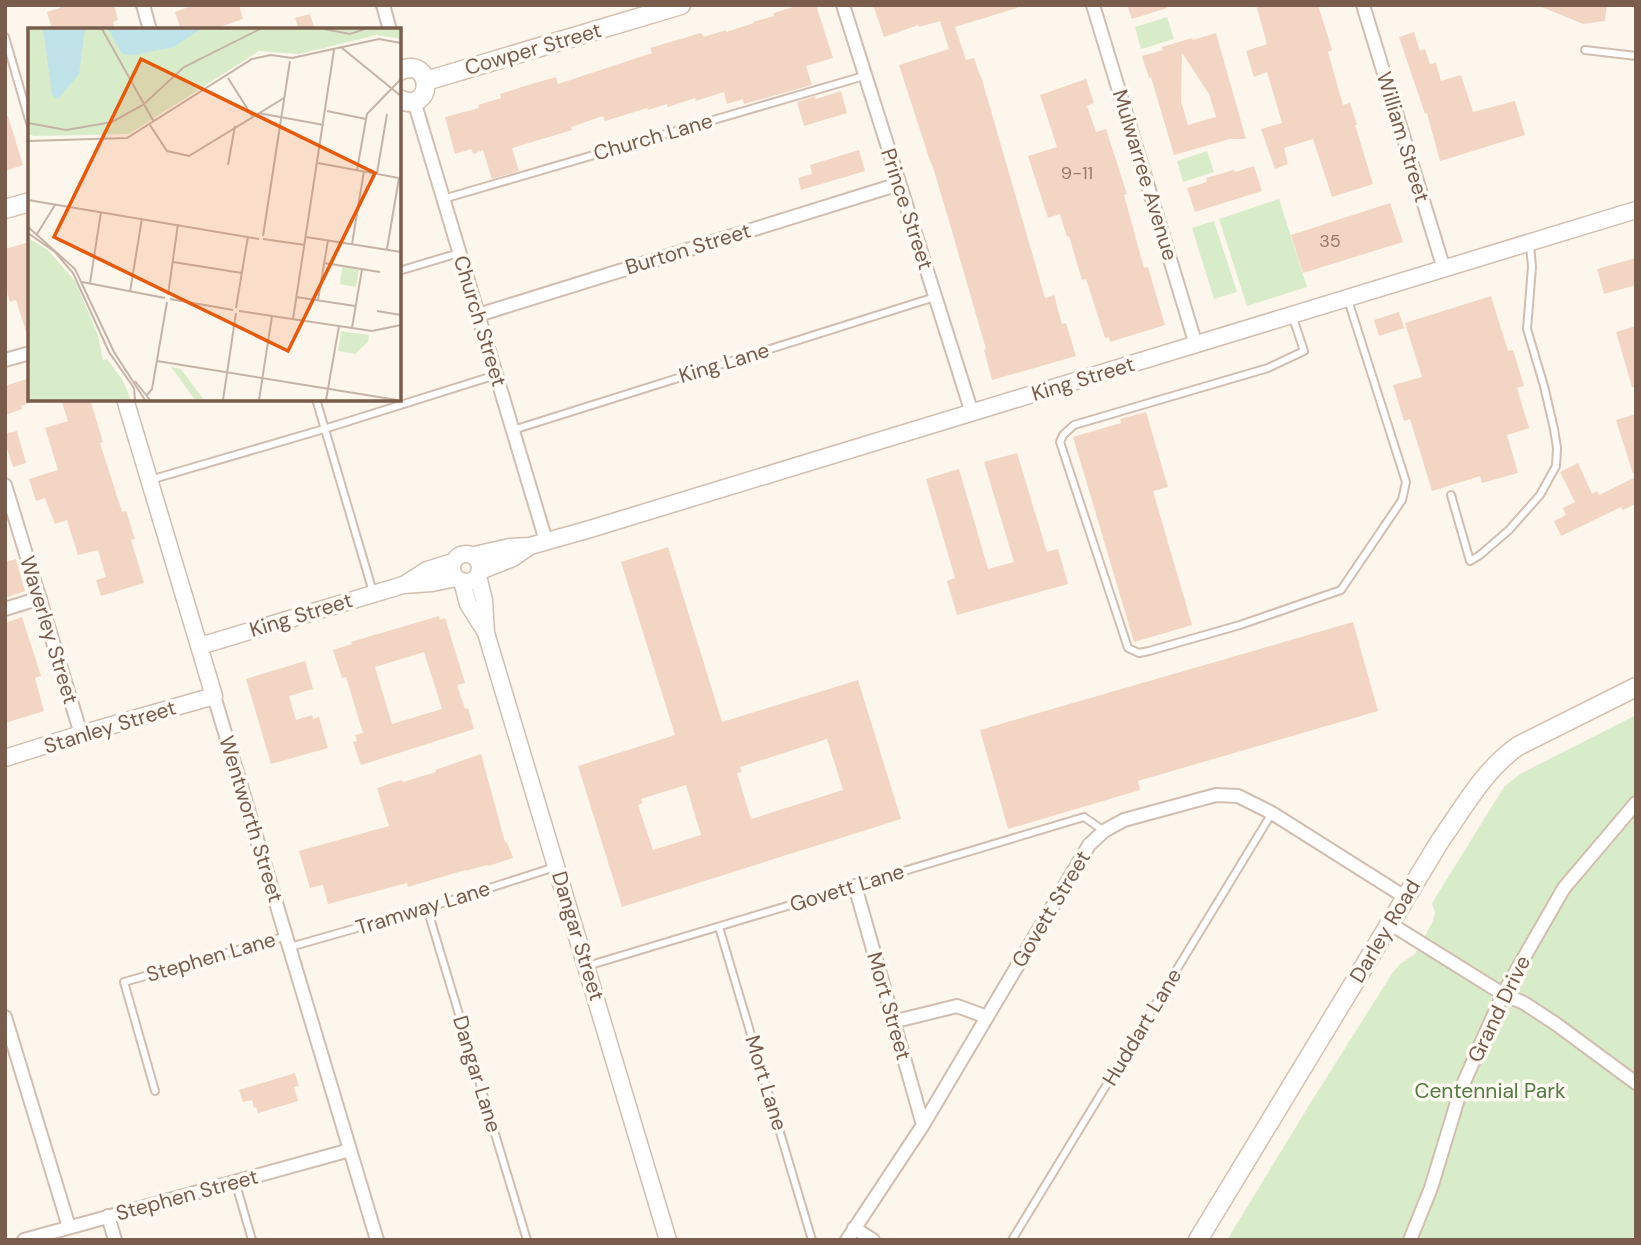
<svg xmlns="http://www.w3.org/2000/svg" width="1641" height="1245" viewBox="0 0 1641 1245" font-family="'DM Sans',sans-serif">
  <rect width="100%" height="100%" fill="#fdf6ec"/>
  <!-- green -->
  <path fill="#d8ecc9" d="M1167 17 1174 39 1141 49 1135 27Z
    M1207 151 1214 172 1183 182 1177 161Z
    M1279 199 1307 287 1247 306 1219 219Z
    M1214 221 1237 292 1214 299 1192 228Z
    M1636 715V1240H1227L1308 1107 1391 975 1400 964 1415 954 1432 923 1435 913 1432 903 1504 787 1520 774Z"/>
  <!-- building -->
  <path fill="#f3d5c3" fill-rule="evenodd" d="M59 5H114L118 20 113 22 116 30H52L47 12 60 8Z
    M194 5H239L243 19 211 30H181L175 12Z
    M800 5H816L833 58 806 66 812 85 744 104 743 99 727 104 724 92 696 101 695 98 668 107 667 104 648 110 647 108 605 121 603 116 571 127 572 130 512 148 519 171 492 179 483 150 473 154 471 149 455 154 445 117 479 108 478 105 501 98 500 94 528 85 556 77 558 84 652 53 650 48 701 33 704 37 726 30V32L754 23 753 22 774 16V13Z
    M873 5H1016L1017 8 955 27 966 60 974 58 980 76H981L1045 298 1054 295 1062 324 1066 323 1076 356 992 380 984 350 986 349 951 228 932 164H931L899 65 949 49 940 21 919 27 918 25 884 37Z
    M1127 5H1167V8L1132 19Z
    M1256 5H1318L1332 50 1328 52 1343 105 1350 103 1357 125H1355L1373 184 1332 197 1313 139 1284 148 1288 164 1275 169 1261 129 1282 123 1267 72 1254 77 1246 51 1267 44Z
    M1537 5H1607L1605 21 1583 24Z
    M310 14 315 30H299L295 18Z
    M1414 32 1420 51 1425 49 1430 64 1436 63 1441 81 1461 75 1473 112 1515 101 1525 135 1440 161 1427 113 1425 114 1399 37Z
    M1216 33 1246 139H1230L1174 155 1151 77 1149 78 1142 56 1163 50 1162 47 1192 38 1193 40ZM1182 53 1209 94 1216 117 1188 125 1181 102Z
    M1086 79 1094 103 1087 106 1096 132 1106 129 1127 194 1124 195 1144 268 1148 267 1165 325 1110 342 1109 337 1105 338 1086 279 1082 280 1069 236 1067 237 1060 214 1048 218 1028 156 1057 147 1040 95Z
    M841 91 847 113 804 126 797 102 815 96 816 99Z
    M5 116H8L23 165 5 171Z
    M859 150 865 171 801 190 798 178 812 174 810 165Z
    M1254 166 1262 191 1195 212 1187 188 1207 182 1206 178 1234 170 1235 172Z
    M1390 203 1403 242 1303 273 1291 235Z
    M30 242V335H27L16 300 10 302 5 283V249Z
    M1636 258V285L1604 294 1597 269Z
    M1491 296 1508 351 1513 350 1524 386 1517 388 1529 428 1507 435 1518 473 1482 483 1480 476 1432 491 1410 419 1404 421 1393 385 1422 377 1405 323Z
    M1399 312 1404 328 1379 336 1374 320Z
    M1636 326V387H1632L1616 332Z
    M30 378V403L21 406 22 409 5 415V386Z
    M61 399H90L103 442 100 443 122 512 126 511 135 539 131 540 144 583 101 596 96 580 106 577 98 550 78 555 67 520 55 524 45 498 36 501 29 479 58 470 45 428 68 421Z
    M1146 412 1168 487 1153 491 1192 625 1134 642 1073 437 1121 423 1120 419Z
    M1636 414V474H1633L1616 420Z
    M17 431 26 463 13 467 5 442V434Z
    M1017 453 1047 552 1058 549 1068 584 957 615 947 581 955 578 926 479 959 469 988 569 1014 562 984 462Z
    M1578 463 1592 494 1597 491 1599 495 1636 477V504L1623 510 1621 507 1561 536 1554 521 1566 515 1563 508 1575 502 1560 472Z
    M668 547 722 722 858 680 901 819 622 907 578 766 675 735 621 562ZM827 739 843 790 751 819 737 773 742 772 740 767ZM686 785 701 835 653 850 638 805 643 803 641 799Z
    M16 559 25 591 5 598V562Z
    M439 616 440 620 445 618 465 683 457 685 465 709 468 708 474 729 361 765 353 742 357 741 355 735 363 733 346 677 342 678 333 650 352 644 351 642 364 638ZM424 652 442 709 392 724 375 667Z
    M22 617 41 676 35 678 44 711 5 723V623Z
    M1353 622 1378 711 1138 781 1140 790 1008 829 980 730Z
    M305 661 313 689 289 696 296 720 312 715 313 719 319 717 328 748 271 764 246 679Z
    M481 754 505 842H507L513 858 488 866 487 865 465 871V870L408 887 407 883 328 904 323 885 310 888 299 851 389 826 377 788 401 780 403 782 436 772 435 770Z
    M295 1073 299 1086 294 1087 298 1101 258 1113 256 1107 254 1108 252 1100 243 1102 239 1090Z"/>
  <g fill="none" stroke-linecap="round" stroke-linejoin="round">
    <defs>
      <path id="service" d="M5 37 30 123
        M1585 50 1636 56
        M443 199 864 76
        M399 271 459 253
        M1292 315 1304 351 1268 368 1074 425 1063 435 1060 442 1128 648 1139 653 1149 651 1240 625 1341 590 1402 500 1406 482 1348 300
        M316 399 373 592
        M513 430 935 297
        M150 480 324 429 496 375
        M1451 495 1470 561 1480 555 1509 530 1540 495 1556 466 1557 448 1554 429 1544 386 1527 329 1532 267 1530 245
        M427 908 527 1240
        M719 927 812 1240
        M290 947 427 908 555 867
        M587 966 1084 817 1104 831
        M155 1091 124 982 287 936
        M235 1181 252 1240
        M1012 1240 1272 813"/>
      <path id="minor" d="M143 5 150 30
        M383 5 390 30
        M843 5 972 413
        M1093 5 1196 345
        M1363 5 1444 269
        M414 101 546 541
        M478 315 899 184
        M5 360 30 353
        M5 485 81 734
        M5 609 40 598
        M214 696 377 1240
        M855 886 923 1125
        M1389 923 1503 994 1524 1003 1556 1024 1636 1083
        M5 1017 69 1227
        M892 1022 957 1006 987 1017
        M108 1216 115 1240
        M854 1228 873 1240
        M24 1240 350 1150
        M847 1240 923 1125 1089 845 1104 831 1124 820 1216 795 1238 796 1272 813 1405 897
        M1410 1240 1431 1188 1461 1089 1503 994 1564 888 1636 803"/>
      <path id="tertiary" d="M452 568a14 14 0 1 1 28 0a14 14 0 1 1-28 0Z
        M474 555 510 547 530 546 590 529 1636 210
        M480 571 513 558 530 546
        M478 576 484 600 486 633 668 1240
        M462 581 468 604 485 631
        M405 584 427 570 453 562
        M200 646 403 585 432 583 456 578
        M5 758 81 734 214 696 125 399"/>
      <path id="secondary" d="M399 71C435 54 434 116 399 99
        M426 81 681 5
        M5 209 30 202
        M1198 1240 1440 841C1464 807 1484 770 1518 746L1636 687"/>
    </defs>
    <!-- service casing -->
    <use href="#service" stroke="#d1beb0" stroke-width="10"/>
    <!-- minor casing -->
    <use href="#minor" stroke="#d1beb0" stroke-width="16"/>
    <!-- tertiary casing -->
    <use href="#tertiary" stroke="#d1beb0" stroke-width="19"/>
    <!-- secondary casing -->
    <use href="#secondary" stroke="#d6c0b0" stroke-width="21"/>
    <!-- service -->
    <use href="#service" stroke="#fff" stroke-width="6"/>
    <!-- minor -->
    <use href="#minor" stroke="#fff" stroke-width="12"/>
    <!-- tertiary -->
    <use href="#tertiary" stroke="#fff" stroke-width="16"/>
    <!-- secondary -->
    <use href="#secondary" stroke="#fff" stroke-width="18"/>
  </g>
  <g text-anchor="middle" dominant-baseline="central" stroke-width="7" stroke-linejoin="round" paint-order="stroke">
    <!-- number labels -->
    <g font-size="18" fill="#987a6a">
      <text x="1077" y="173">9-11</text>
      <text x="1330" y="241">35</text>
    </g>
    <!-- street labels -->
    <g font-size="21" fill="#7a5c4d" stroke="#fffaf3">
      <text transform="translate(533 49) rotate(-16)">Cowper Street</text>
      <text transform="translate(653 137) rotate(-16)">Church Lane</text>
      <text transform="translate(1403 137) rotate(73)">William Street</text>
      <text transform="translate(1145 175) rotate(73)">Mulwarree Avenue</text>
      <text transform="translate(907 209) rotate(72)">Prince Street</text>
      <text transform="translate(688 249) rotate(-17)">Burton Street</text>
      <text transform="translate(480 321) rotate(73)">Church Street</text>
      <text transform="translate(724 363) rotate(-17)">King Lane</text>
      <text transform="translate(1083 379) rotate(-17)">King Street</text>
      <text transform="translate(301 615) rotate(-17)">King Street</text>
      <text transform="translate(49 630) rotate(73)">Waverley Street</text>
      <text transform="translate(110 727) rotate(-17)">Stanley Street</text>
      <text transform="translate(251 819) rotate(73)">Wentworth Street</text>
      <text transform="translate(847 888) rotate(-17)">Govett Lane</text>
      <text transform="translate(423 908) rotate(-17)">Tramway Lane</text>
      <text transform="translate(1051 909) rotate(-59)">Govett Street</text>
      <text transform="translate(1385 931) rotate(-59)">Darley Road</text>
      <text transform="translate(578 936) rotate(73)">Dangar Street</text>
      <text transform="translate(211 957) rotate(-16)">Stephen Lane</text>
      <text transform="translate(889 1006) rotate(74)">Mort Street</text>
      <text transform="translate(1499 1009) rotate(-64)">Grand Drive</text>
      <text transform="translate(1142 1027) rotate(-59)">Huddart Lane</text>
      <text transform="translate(477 1074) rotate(73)">Dangar Lane</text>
      <text transform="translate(766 1083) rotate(73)">Mort Lane</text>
      <text transform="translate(187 1195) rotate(-15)">Stephen Street</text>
    </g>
    <!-- park labels -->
    <g font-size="21" fill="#537a41" stroke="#fffaf3">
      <text x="1490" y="1091">Centennial Park</text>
    </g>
  </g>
  <!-- overview -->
  <g transform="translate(28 28)">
    <rect width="373" height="373" fill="#fdf6ec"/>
    <path d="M0 1H373V11L349 7 271 26 231 23 101 106 6 108 0 106ZM0 210 20 222 47 253 70 307 75 332 79 331 94 351 103 372H0ZM314 239 331 242 328 259 312 256ZM313 303 341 307 340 314 327 326 310 323ZM143 339 153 341 176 372H167Z" fill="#d8ecc9"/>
    <path d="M15 1H57L51 46 30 71 24 67ZM80 1H173L146 19 105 27 94 26Z" fill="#bfe3e8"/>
    <path fill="none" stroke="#c5b3a7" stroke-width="2" d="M74 1 126 94M296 1 322 6 337 1M314 20 373 68M264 30 351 11 373 15M200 50 224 88M299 83 338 91M230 85 296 97M0 95 38 102 84 94 115 77 156 39 232 1M122 97 139 123 161 128 256 70M0 113 99 110 224 31 243 27 264 30M290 135 371 150 359 221M200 137 207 98M329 142 339 86 373 51M349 145 359 86M0 172 231 211M0 199 47 241 86 324 117 372M0 205 27 224 45 245 81 324 106 360 107 372M9 206 27 177M235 208 262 33M278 209 373 224M235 211 277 217M324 216 336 143M145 234 214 245M296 235 352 244M54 254 137 270M62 255 73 184M102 264 114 190M140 267 150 196M268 269 327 278M142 271 205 282M290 272 300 212M208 280 220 208M211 283 344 303 373 297M349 283 373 287M265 291 306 22M324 300 334 241M129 333 369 372M107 353 122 372M119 367 124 361 139 274M195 372 208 285M231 372 244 288M298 372 311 298"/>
    <path fill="#e8590c" fill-opacity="0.15" stroke="#e8590c" stroke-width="3.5" d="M113 31 347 145 260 323 26 209Z"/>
    <rect width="373" height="373" fill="none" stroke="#7a5c4d" stroke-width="3.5"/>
  </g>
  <!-- border -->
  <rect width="1641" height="1245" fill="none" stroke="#7a5c4d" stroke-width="14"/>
</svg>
